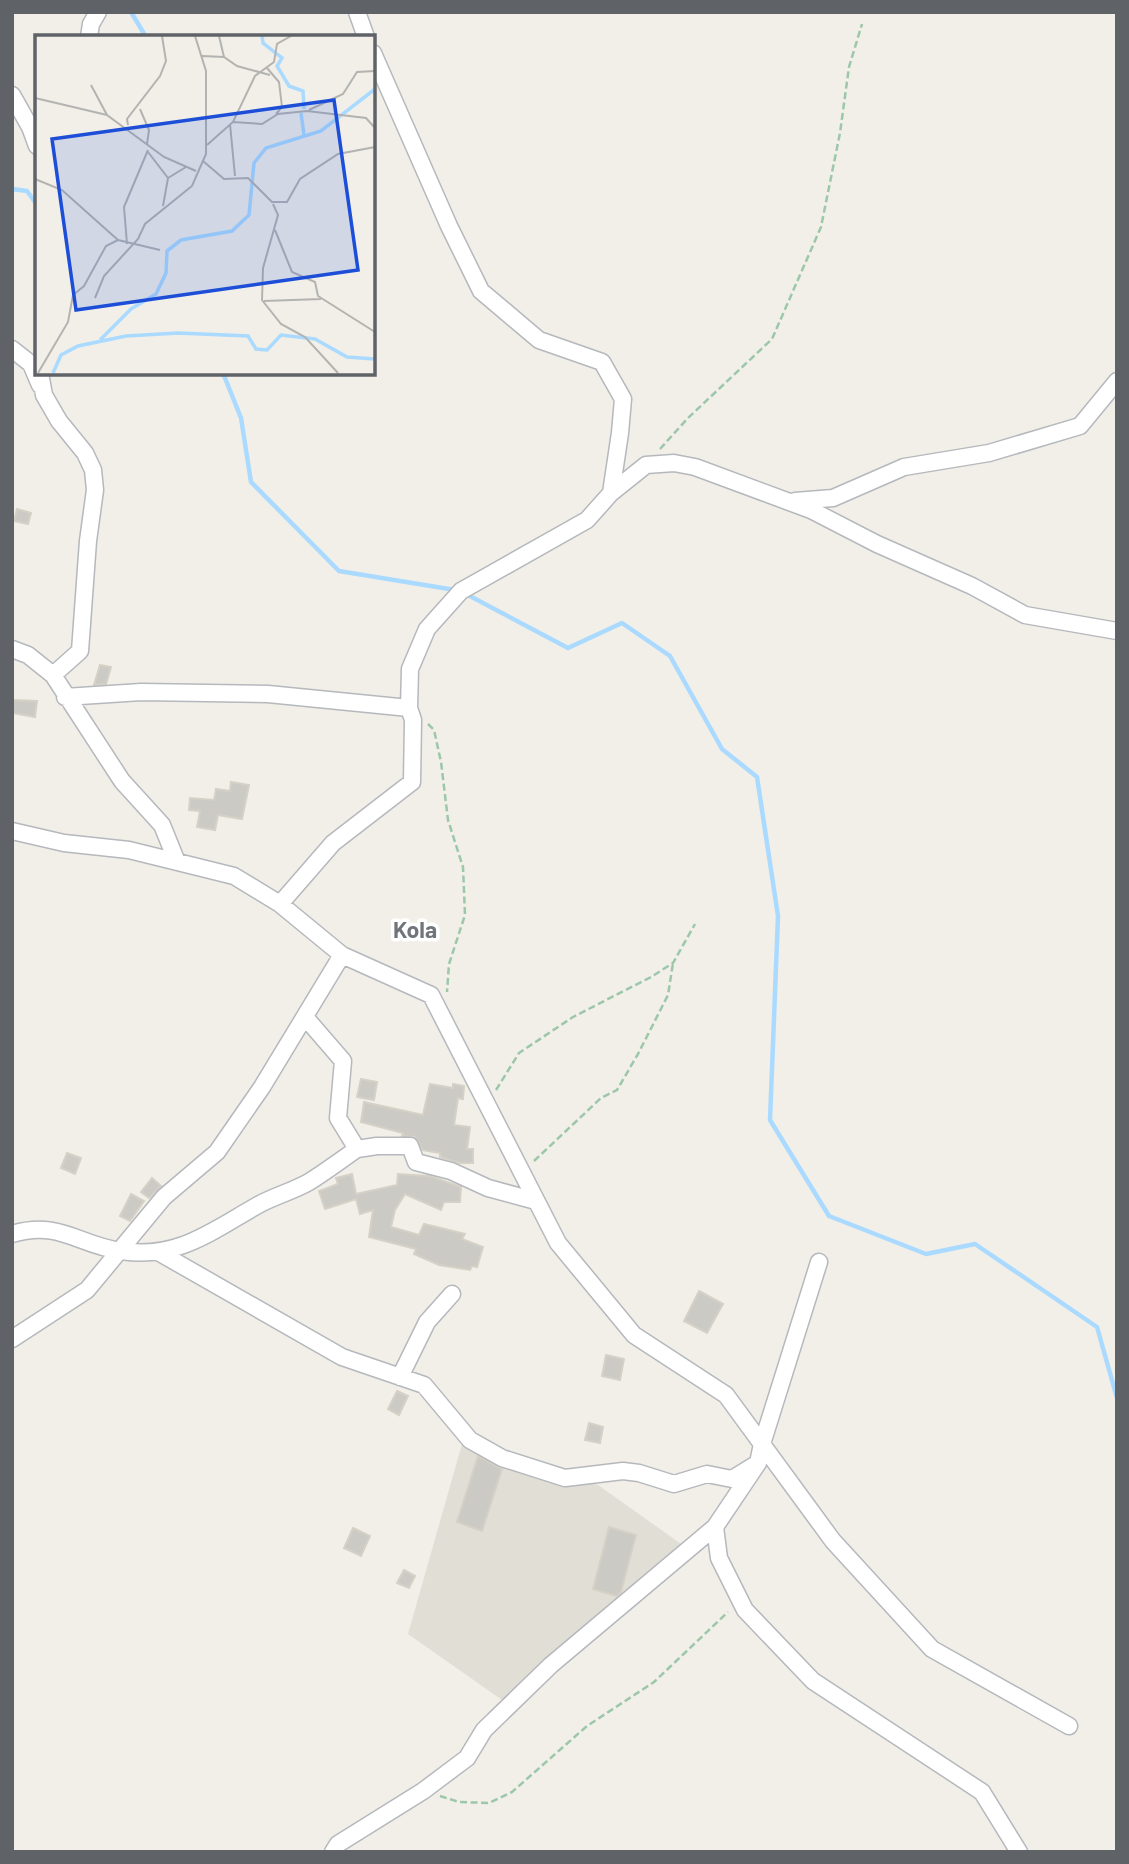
<svg xmlns="http://www.w3.org/2000/svg" width="1129" height="1864" viewBox="0 0 1129 1864" font-family="Barlow,sans-serif">
  <rect width="100%" height="100%" fill="#f1efe8"/>
  <!-- education -->
  <path fill="#e1ded6" d="M462 1444 598 1485 684 1546 502 1700 408 1634Z"/>
  <g fill="none" stroke-linecap="round" stroke-linejoin="round">
    <!-- stream -->
    <path stroke="#aadaff" stroke-width="4.5" d="M131 12 146 37
      M12 189 27 191 37 205
      M223 373 241 418 251 482 339 571 455 590
      M466 594 568 648 622 623 670 656 722 749 757 777 778 916 770 1120 829 1216 926 1254 975 1244 1097 1327 1117 1398"/>
  </g>
  <!-- building -->
  <path fill="#cccac5" stroke="#d6d1c6" stroke-width="2" d="M17 509 31 513 28 524 14 521Z
    M100 665 111 667 106 684 94 685Z
    M12 700 37 701 35 717 12 713Z
    M231 782 249 785 242 819 218 815 215 830 197 827 200 811 189 810 190 798 214 800 216 789 230 791Z
    M361 1079 377 1082 374 1100 357 1097Z
    M430 1084 453 1088V1084L464 1086 463 1099 458 1098 454 1125 470 1127 467 1149H473V1163H460L440 1157V1153L423 1150 415 1137 402 1136 403 1133 361 1122 364 1102 423 1115Z
    M67 1153 81 1158 75 1174 61 1168Z
    M352 1174 356 1194 397 1185 398 1174 430 1176 461 1187 460 1202H444L441 1210 405 1194 395 1210 391 1227 419 1235 424 1224 465 1234 462 1239 483 1247 477 1267 472 1266 470 1270 439 1265 414 1254 416 1249 369 1237 373 1210 360 1214 356 1199 325 1209 319 1191 338 1184 336 1178Z
    M152 1178 161 1186 149 1198 141 1192Z
    M131 1194 144 1201 130 1221 120 1216Z
    M699 1291 723 1304 707 1333 684 1321Z
    M606 1355 624 1359 620 1380 602 1376Z
    M397 1391 408 1396 399 1415 388 1409Z
    M589 1423 603 1427 600 1443 585 1440Z
    M478 1456 502 1469 482 1531 457 1522Z
    M609 1527 636 1535 621 1592 617 1596 593 1589Z
    M353 1528 370 1536 361 1556 344 1548Z
    M404 1570 415 1576 409 1588 397 1583Z"/>
  <g fill="none" stroke-linecap="round" stroke-linejoin="round">
    <defs>
      <path id="minor" d="M357 12 366 37
        M89 37 91 24 98 12
        M12 95 30 127 37 146
        M12 349 31 364 40 385
        M40 373 44 395 59 421 85 453 93 470 95 490 88 541 80 651 53 675
        M611 493 646 465 674 463 695 467 811 510 877 544 972 586 1025 615 1117 631
        M795 501 833 498 904 467 989 453 1080 426 1117 381
        M12 649 28 655 53 675 122 781 162 825 177 862
        M65 697 141 692 268 694 409 708
        M12 831 64 843 129 850 234 876 280 904 342 955 431 995 558 1243 634 1335 726 1395 833 1541 932 1649 1069 1726
        M280 904 333 843 412 782 413 720 409 708 410 669 427 629 461 591 587 520 611 493 620 433 623 399 602 362 539 340 481 291 449 226 373 53
        M305 1017 343 1061 338 1118 357 1149 377 1146H410L416 1162 451 1171 488 1188 536 1201
        M12 1234C60 1220 78 1245 121 1251 178 1260 213 1230 260 1204 275 1196 293 1191 309 1182 325 1172 341 1160 357 1149
        M160 1253 342 1357 424 1385 470 1440 502 1458 565 1478 623 1471 639 1473 674 1484 707 1474 732 1479 753 1466
        M12 1339 87 1290 164 1197 217 1152 262 1087 342 955
        M400 1377 427 1322 452 1294
        M715 1527 719 1558 745 1610 813 1681 982 1792 1019 1852
        M333 1852 338 1844 423 1791 467 1758 484 1730 551 1665 715 1527 758 1463 762 1444 819 1262"/>
    </defs>
    <!-- minor casing -->
    <use href="#minor" stroke="#b5b8bc" stroke-width="19"/>
    <!-- path -->
    <path stroke="#9cc7a9" stroke-width="2.5" stroke-dasharray="7 3.5" stroke-linecap="butt" d="M660 449 688 418 772 339 821 227 840 133 849 67 862 24
      M428 724 434 730 441 762 448 820 463 867 465 915 449 964 447 992
      M496 1090 519 1053 573 1017 651 977 673 963 695 924
      M534 1161 601 1098 617 1090 638 1054 668 995 673 963
      M440 1796 459 1802 489 1803 512 1792 587 1726 654 1682 728 1612"/>
    <!-- minor -->
    <use href="#minor" stroke="#fff" stroke-width="16"/>
  </g>
  <g text-anchor="middle" dominant-baseline="central" stroke-width="7" stroke-linejoin="round" paint-order="stroke">
    <!-- quarter labels -->
    <g font-size="23" font-weight="bold" fill="#70757a" stroke="#fff">
      <text x="415" y="929">Kola</text>
    </g>
  </g>
  <!-- overview -->
  <g transform="translate(35 35)">
    <rect width="340" height="340" fill="#f1efe8"/>
    <path fill="none" stroke="#aadaff" stroke-width="3.5" d="M227 1 228 8 247 23 242 31 254 51 268 56 269 74M266 78 269 100M65 305 96 274 121 259 131 238 132 216 146 205 197 196 214 180 219 128 231 113 286 96 340 54M18 338 26 320 43 311 91 301 143 298 213 301 221 314 232 315 246 300 280 304 312 322 340 324"/>
    <path fill="none" stroke="#b3b3b1" stroke-width="2" d="M184 1 189 22M167 21 189 22 202 31 235 40M232 33 244 47 247 72 241 79M56 50 72 80 129 122 161 136M0 63 72 80M105 74 114 95 112 109M274 75 308 59 322 37 340 36M198 87 227 89 243 79 272 76 331 83 340 93M195 89 200 141M93 90 92 84 125 41 131 26 127 1M172 110 198 87 220 41 239 27 242 9 256 1M113 117 133 143M168 126 189 144 213 143 237 167H252L265 144 303 119 340 112M0 144 27 155 83 205 125 215M238 169 243 180 228 233 227 265 246 289 270 302 303 338M128 171 133 143 151 132M240 195 257 237 280 247 283 261 340 297M92 209 89 172 113 115M60 263 69 241 103 204 110 189 157 151 171 119V36L160 1M229 266 286 264M3 338 33 287 38 260 49 251 71 211 83 205"/>
    <path fill="#1d4ed8" fill-opacity="0.15" stroke="#1d4ed8" stroke-width="3.5" d="M299 65 323 235 41 275 17 104Z"/>
    <rect width="340" height="340" fill="none" stroke="#5f6368" stroke-width="3.5"/>
  </g>
  <!-- border -->
  <rect width="1129" height="1864" fill="none" stroke="#5f6368" stroke-width="28"/>
</svg>
